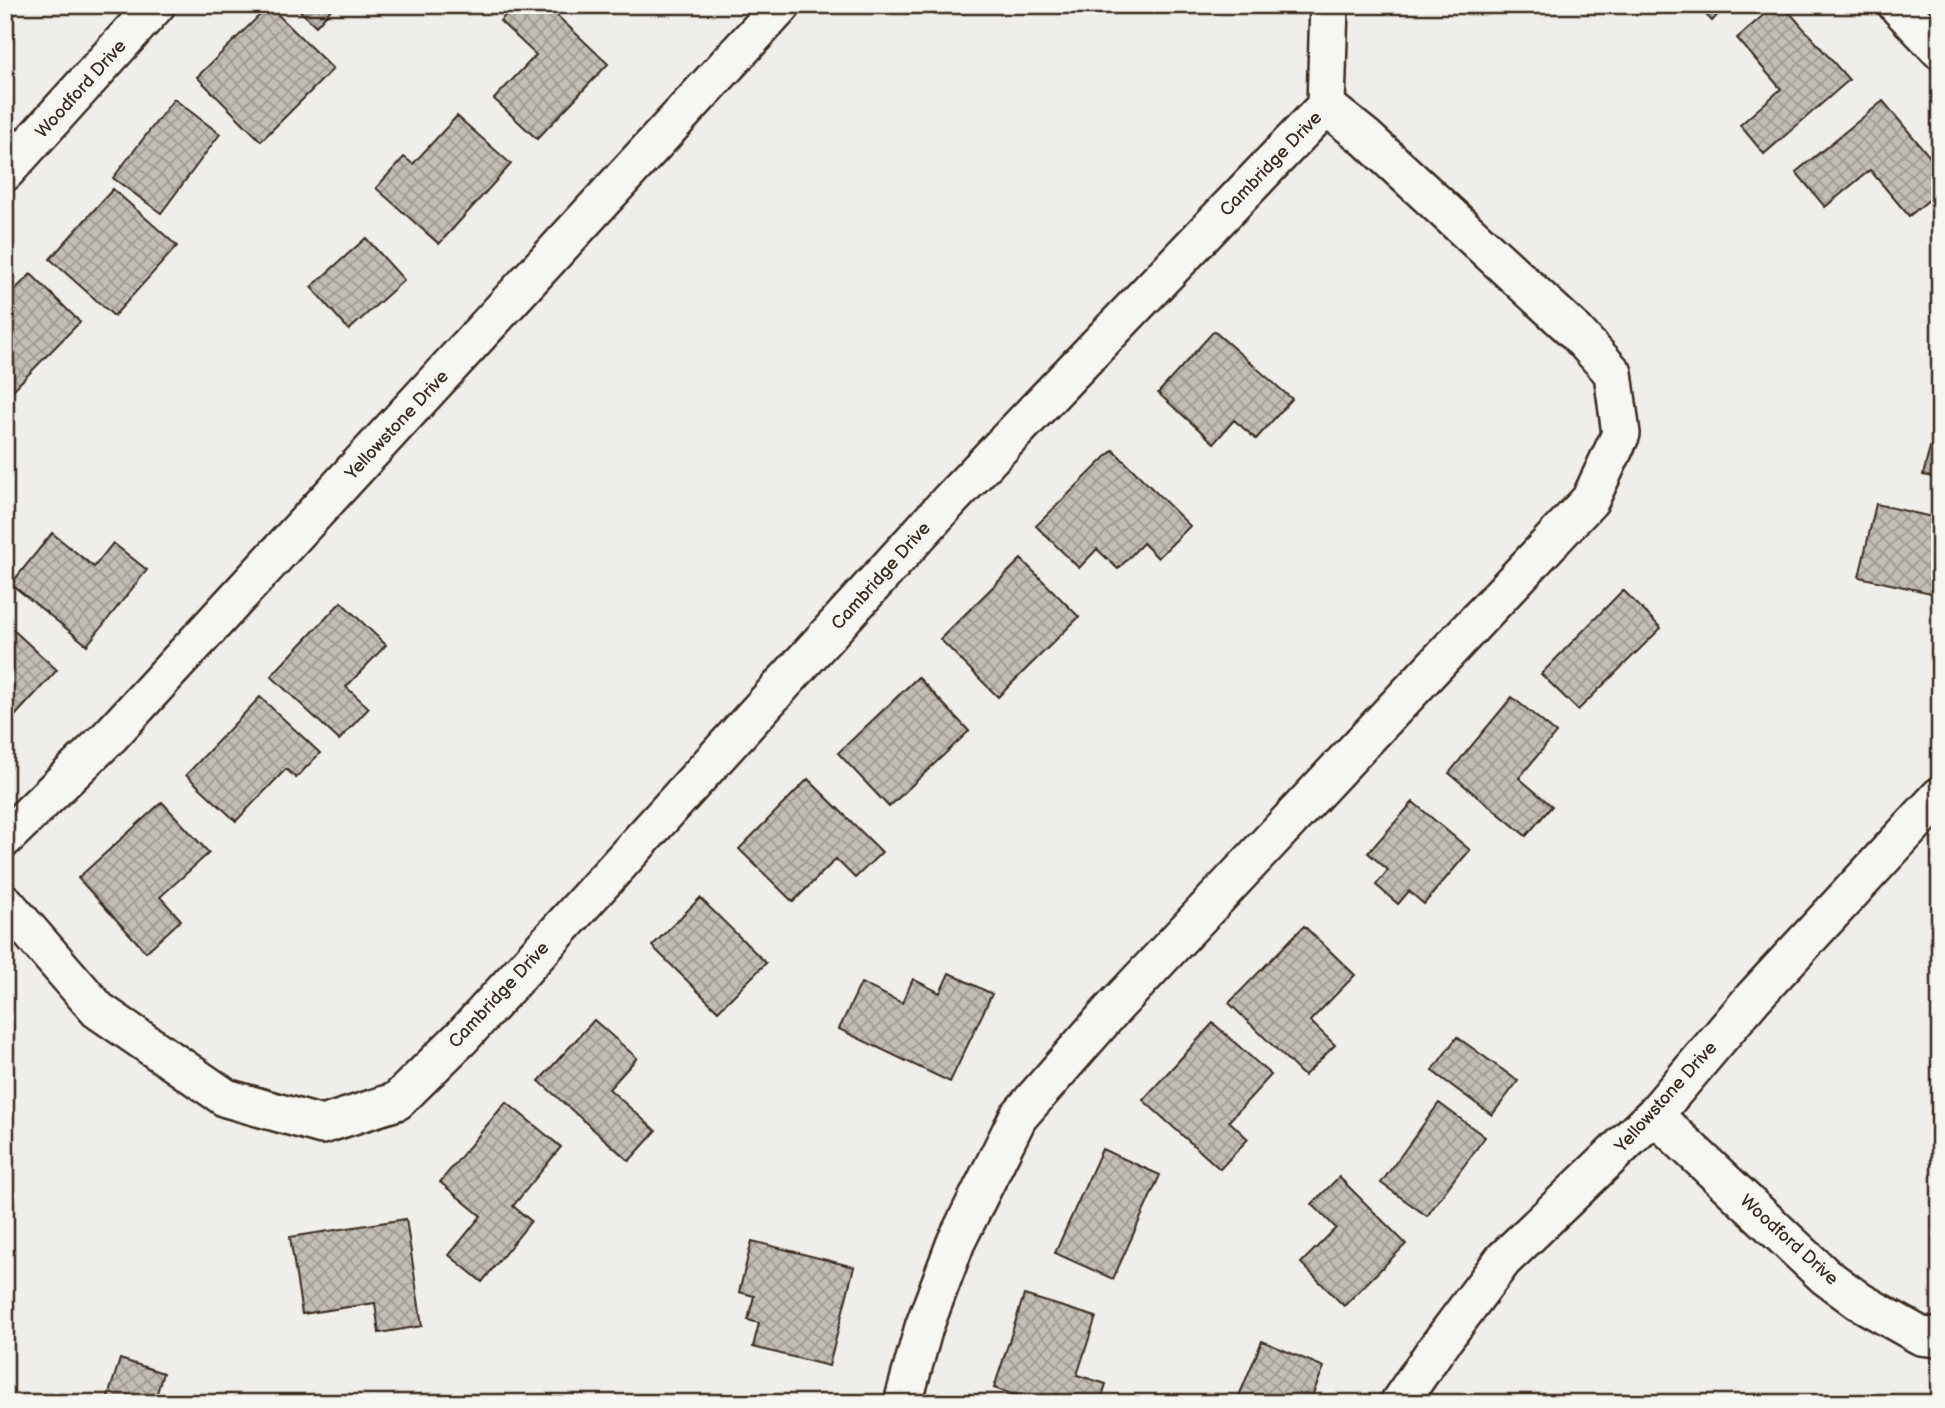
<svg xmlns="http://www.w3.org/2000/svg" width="1945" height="1408" viewBox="0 0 1945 1408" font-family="'Balsamiq Sans',sans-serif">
  <defs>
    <pattern id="building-cross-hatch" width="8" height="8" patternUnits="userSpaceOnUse" patternTransform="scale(1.75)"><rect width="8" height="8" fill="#c2bdb7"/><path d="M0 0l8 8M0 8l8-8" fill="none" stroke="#9f9a94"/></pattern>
  </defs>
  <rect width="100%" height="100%" fill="#efeeea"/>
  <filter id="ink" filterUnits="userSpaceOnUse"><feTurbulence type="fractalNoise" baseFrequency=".0143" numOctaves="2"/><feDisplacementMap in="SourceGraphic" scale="14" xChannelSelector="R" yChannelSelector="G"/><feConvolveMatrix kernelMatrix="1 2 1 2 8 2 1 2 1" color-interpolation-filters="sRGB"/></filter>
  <g filter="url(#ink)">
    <!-- building -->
    <path fill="url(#building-cross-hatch)" stroke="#3b2a1e" stroke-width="2" d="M294 5H335L316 26Z
      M515 5H546L608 64 537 139 494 99 536 55 500 21Z
      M1696 5H1727L1712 21Z
      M1775 5H1783L1849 80 1764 154 1740 125 1781 89 1737 38Z
      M269 6 333 69 261 141 197 77Z
      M174 99 220 134 161 213 113 178Z
      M1883 101 1940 169V191L1909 216 1870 170 1825 207 1796 172Z
      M457 116 511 164 439 244 376 188 404 157 413 164Z
      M113 189 177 246 114 316 50 259Z
      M366 238 404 280 349 330 311 287Z
      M31 274 80 322 5 398V299Z
      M1214 331 1292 399 1256 439 1234 420 1214 443 1158 393Z
      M1940 408V479L1923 475Z
      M1113 450 1190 526 1158 558 1143 543 1118 569 1097 549 1079 568 1036 526Z
      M1940 500V595L1859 577 1876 504 1936 518Z
      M52 533 94 567 113 543 147 570 87 645 11 584Z
      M1021 559 1079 617 998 697 940 639Z
      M1623 590 1661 628 1578 710 1541 674Z
      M341 602 386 645 346 687 369 708 339 740 271 676Z
      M9 626 57 670 5 727V629Z
      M918 677 969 731 889 807 838 753Z
      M260 697 320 753 296 778 286 769 236 821 186 775Z
      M1512 697 1556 733 1519 778 1552 806 1526 836 1449 773Z
      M808 779 882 852 855 878 836 859 793 902 739 849Z
      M162 802 209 853 160 897 181 920 146 952 78 878Z
      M1413 802 1470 850 1424 904 1409 891 1398 904 1376 885 1388 870 1368 853Z
      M700 898 766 963 718 1011 652 946Z
      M1304 926 1355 975 1310 1021 1335 1045 1304 1076 1229 1003Z
      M949 973 992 994 950 1082 839 1029 861 983 902 1003 913 979 940 993Z
      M594 1020 637 1058 609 1089 656 1131 629 1161 539 1081Z
      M1213 1023 1271 1075 1229 1121 1248 1139 1220 1169 1143 1100Z
      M1457 1037 1518 1081 1492 1115 1432 1071Z
      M506 1102 561 1147 513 1206 531 1221 482 1282 449 1255 481 1216 440 1182Z
      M1439 1103 1485 1137 1427 1216 1381 1183Z
      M1102 1149 1160 1175 1113 1279 1055 1253Z
      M1339 1177 1406 1244 1344 1306 1301 1263 1336 1228 1312 1204Z
      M406 1219 422 1326 379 1333 375 1303 302 1314 290 1237Z
      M752 1241 854 1267 829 1366 753 1347 759 1323 748 1320 754 1296 739 1292Z
      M1024 1295 1096 1317 1077 1375 1106 1384 1100 1403H1039L994 1388Z
      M1262 1341 1324 1367 1309 1403H1236Z
      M120 1359 163 1373 154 1403H106Z"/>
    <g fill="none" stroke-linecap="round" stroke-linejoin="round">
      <defs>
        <path id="street" d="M1897 5 1940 50
          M1326 106 1329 5
          M5 172 156 5
          M5 838 110 736 782 5
          M5 903 98 1010 226 1098 322 1125 397 1101 462 1037 951 499 1326 106 1366 138 1576 332 1613 373 1621 434 1590 500 1110 1012 1018 1117 956 1242 924 1327 903 1403
          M1654 1115 1825 1276 1859 1301 1921 1336 1940 1338
          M1399 1403 1434 1352 1503 1260 1654 1115 1753 998 1940 796"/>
      </defs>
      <!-- street casing -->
      <use href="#street" stroke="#3b2a1e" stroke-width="42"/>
      <!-- street -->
      <use href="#street" stroke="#f6f6f2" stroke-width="37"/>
    </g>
  </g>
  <g text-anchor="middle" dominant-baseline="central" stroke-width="6" stroke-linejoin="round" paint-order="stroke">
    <!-- street labels -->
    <g font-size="18" fill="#3b2a1e" stroke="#f6f6f2">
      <text transform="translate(81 89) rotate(-48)">Woodford Drive</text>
      <text transform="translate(1271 164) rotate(-46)">Cambridge Drive</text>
      <text transform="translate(397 425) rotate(-47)">Yellowstone Drive</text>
      <text transform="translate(881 576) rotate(-48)">Cambridge Drive</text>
      <text transform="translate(499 995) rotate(-47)">Cambridge Drive</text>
      <text transform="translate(1666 1097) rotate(-48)">Yellowstone Drive</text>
      <text transform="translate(1789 1240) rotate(42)">Woodford Drive</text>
    </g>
  </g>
  <!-- margin -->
  <rect width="1945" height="1408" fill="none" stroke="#f6f6f2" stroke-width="28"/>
  <rect x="14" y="14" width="1917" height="1380" fill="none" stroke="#3b2a1e" stroke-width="2.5" filter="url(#ink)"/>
</svg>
